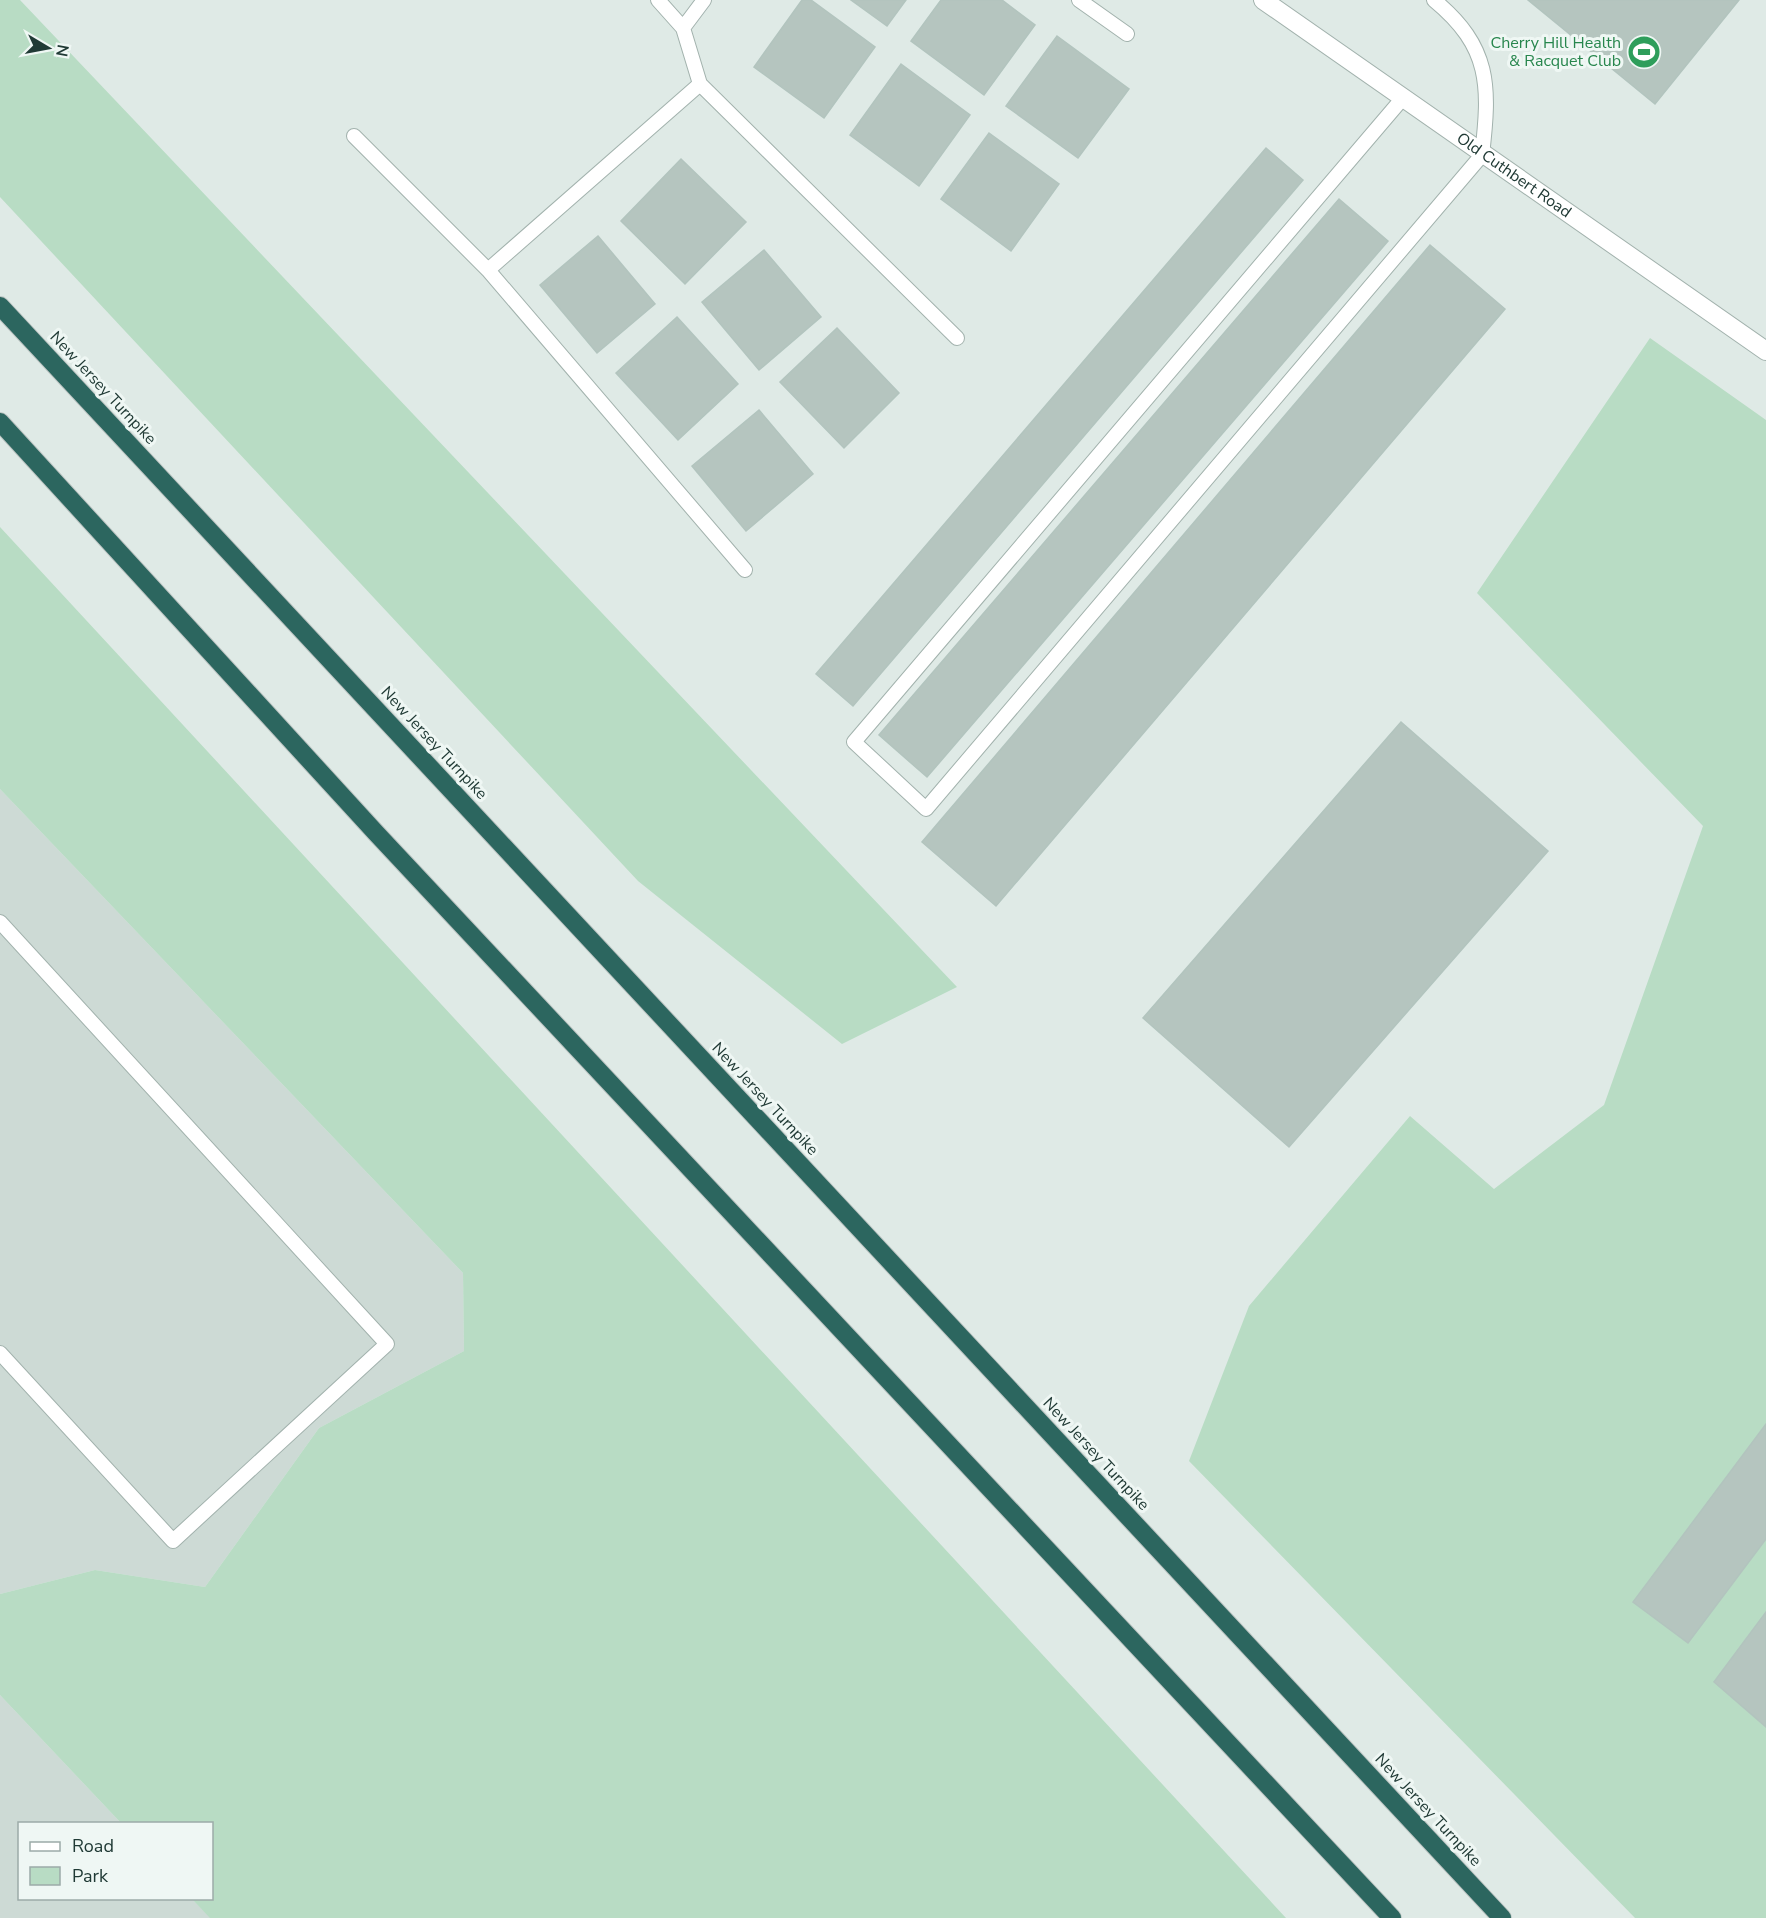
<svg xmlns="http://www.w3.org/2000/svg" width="1766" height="1918" viewBox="0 0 1766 1918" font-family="'Nunito Sans',sans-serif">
  <rect width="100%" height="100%" fill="#dfeae6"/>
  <!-- built -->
  <path fill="#cddad5" d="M0 789 463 1273 464 1351 319 1428 205 1587 95 1570 0 1594Z
    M0 1695 121 1823 20 1824V1898L192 1899 211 1918H0Z"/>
  <!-- green -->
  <path fill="#b8dcc4" d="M0 0H20L957 987 842 1044 638 881 0 197Z
    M1650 338 1766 420V1918H1635L1189 1461 1249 1306 1410 1116 1494 1189 1604 1105 1703 826 1477 593Z
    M0 527 1286 1918H210L192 1899 212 1898V1824L121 1823 0 1695V1594L95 1570 205 1587 319 1428 464 1351 463 1273 0 789Z"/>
  <!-- building -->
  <path fill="#b5c5bf" stroke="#b2c4be" stroke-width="1.5" d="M802 0H811L875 47 824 118 754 67Z
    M851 0H906L887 26Z
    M941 0H1002L1035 25 984 95 911 41Z
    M1528 0H1739L1655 104Z
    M1057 36 1129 89 1078 158 1006 106Z
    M901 64 970 115 919 186 850 135Z
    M989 133 1059 184 1011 251 941 199Z
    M1266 148 1303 180 853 706 816 674Z
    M681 159 746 222 685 284 621 221Z
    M1339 199 1388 241 927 777 879 735Z
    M598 236 655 304 597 353 540 285Z
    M1430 245 1505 309 996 906 922 842Z
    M764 250 821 317 759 370 702 302Z
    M677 317 738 384 678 440 616 373Z
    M837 328 899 393 844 448 780 382Z
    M759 410 813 474 746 531 692 466Z
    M1401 722 1548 851 1289 1147 1143 1018Z
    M1766 1424V1539L1688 1643 1633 1602Z
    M1766 1612V1727L1714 1682Z"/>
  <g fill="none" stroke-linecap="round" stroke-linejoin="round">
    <defs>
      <path id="service" d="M658 0 683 28 700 84 957 338
        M1079 0 1127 34
        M683 28 704 0
        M700 84 488 270 745 570
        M1402 99 854 742 926 809 1482 155C1490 86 1491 47 1434 0
        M354 136 488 270
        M0 922 387 1344 173 1541 0 1353"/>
      <g id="tertiary">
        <path id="s1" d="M1263 0 1766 351"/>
      </g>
      <path id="motorway" d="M0 306 1502 1918
        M0 422 376 833 1392 1918"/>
    </defs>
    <!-- service casing -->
    <use href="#service" stroke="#a2b2ad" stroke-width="16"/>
    <!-- tertiary casing -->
    <use href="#tertiary" stroke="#a2b2ad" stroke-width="20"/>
    <!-- motorway casing -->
    <use href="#motorway" stroke="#bcc4c2" stroke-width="20"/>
    <!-- service -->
    <use href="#service" stroke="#fff" stroke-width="14"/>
    <!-- tertiary -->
    <use href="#tertiary" stroke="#fff" stroke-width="18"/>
    <!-- motorway -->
    <use href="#motorway" stroke="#2c665f" stroke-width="18"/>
  </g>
  <!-- icons -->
  <defs>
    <symbol id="stadium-disc" viewBox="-11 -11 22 22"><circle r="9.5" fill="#2e9e5b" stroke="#eff7f4"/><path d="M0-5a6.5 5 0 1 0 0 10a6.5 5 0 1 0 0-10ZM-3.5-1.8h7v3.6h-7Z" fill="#fff"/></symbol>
  </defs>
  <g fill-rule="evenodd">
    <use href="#stadium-disc" x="1625" y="33" width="38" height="38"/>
  </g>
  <g text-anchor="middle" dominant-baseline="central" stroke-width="6" stroke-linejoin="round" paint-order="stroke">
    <!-- leisure labels -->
    <g font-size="16" fill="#27864d" stroke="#eff7f4" text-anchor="end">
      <text x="1621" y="43">Cherry Hill Health<tspan x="1621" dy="18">&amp; Racquet Club</tspan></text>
    </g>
    <!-- street labels -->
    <g font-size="16" fill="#203a35" stroke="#eff7f4">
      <text stroke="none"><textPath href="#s1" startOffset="306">Old Cuthbert Road</textPath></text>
      <text transform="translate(103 388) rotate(47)">New Jersey Turnpike</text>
      <text transform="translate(434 743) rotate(47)">New Jersey Turnpike</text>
      <text transform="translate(765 1099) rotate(47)">New Jersey Turnpike</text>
      <text transform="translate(1096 1454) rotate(47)">New Jersey Turnpike</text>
      <text transform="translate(1428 1810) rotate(47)">New Jersey Turnpike</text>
    </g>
  </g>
  <!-- legend -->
  <rect x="18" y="1822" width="195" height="78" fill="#eff7f4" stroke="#9caba8" stroke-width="1.5"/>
  <rect x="30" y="1842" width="30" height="9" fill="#ffffff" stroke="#9caba8" stroke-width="1.5"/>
  <text x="72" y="1852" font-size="18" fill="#203a35">Road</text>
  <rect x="30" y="1867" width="30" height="18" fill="#b8dcc4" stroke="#9caba8" stroke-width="1.5"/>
  <text x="72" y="1882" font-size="18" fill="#203a35">Park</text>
  <!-- north arrow -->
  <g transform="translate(48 48) rotate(100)" stroke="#eff7f4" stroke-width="4.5" paint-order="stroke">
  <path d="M0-4.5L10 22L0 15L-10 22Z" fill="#203a35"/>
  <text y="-9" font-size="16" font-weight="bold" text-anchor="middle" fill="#203a35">N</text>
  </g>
</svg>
